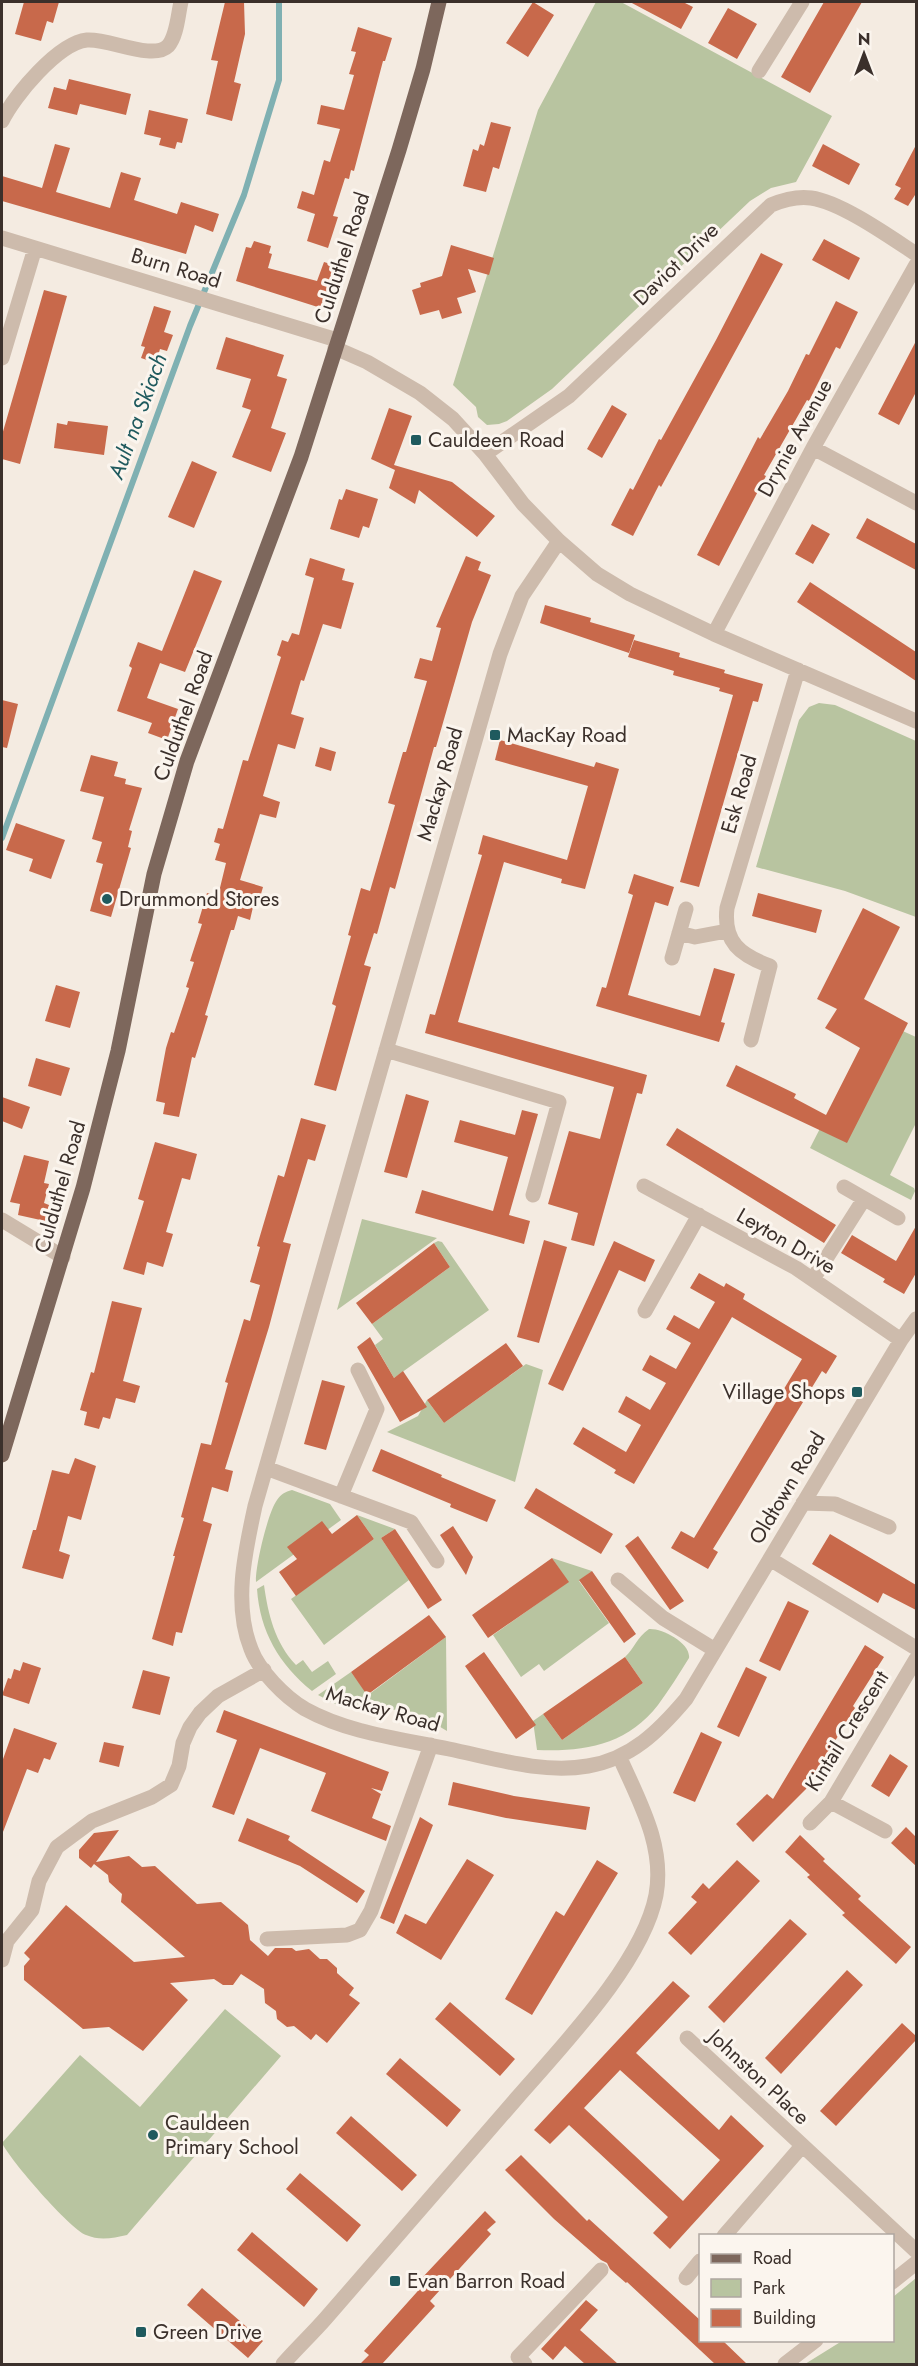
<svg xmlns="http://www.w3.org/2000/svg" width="918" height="2366" viewBox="0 0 918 2366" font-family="Jost,sans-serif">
  <rect width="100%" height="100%" fill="#f4ebe1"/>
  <!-- green -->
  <path fill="#b8c4a0" d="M596 2H621L832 116 796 182 771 188 750 201 552 389 507 421 499 424 487 425 478 417 476 407 453 385 538 110Z
    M819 703 835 705 916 741V917L845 891 756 867 799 720 809 707Z
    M876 1019 916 1037V1123L890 1175 914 1188 915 1191 911 1200 810 1148Z
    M362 1219 437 1238 337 1310Z
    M438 1241 442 1242 489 1310 394 1378 375 1345 383 1339 372 1324 450 1267 434 1243Z
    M526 1364 543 1370 515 1482 387 1432 418 1416 427 1400 444 1423Z
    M292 1490 330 1504 341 1520 256 1582C255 1567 268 1512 277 1500 281 1494 285 1492 292 1490Z
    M357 1515 395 1529 381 1538 409 1580 324 1645 291 1599 374 1539Z
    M552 1558 592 1571 579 1581 609 1623 544 1671 539 1664 521 1677 493 1635 568 1582Z
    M264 1585C268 1614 275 1643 296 1665L303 1660 312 1672 328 1661 336 1674 312 1691C279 1664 260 1632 257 1589Z
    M649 1629C662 1628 691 1643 689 1658 679 1674 669 1690 658 1705 627 1745 584 1752 537 1750L533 1721 543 1714 562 1740 643 1683 625 1657C635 1648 636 1638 649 1629Z
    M446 1637 447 1731 420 1715 386 1708 351 1709 341 1707 318 1695 351 1672 368 1695Z
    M225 2009 281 2056 127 2235C113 2238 100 2241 86 2235 70 2229 10 2160 2 2143L80 2055 140 2107Z
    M916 2278V2364H805L842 2341 892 2340 893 2297Z"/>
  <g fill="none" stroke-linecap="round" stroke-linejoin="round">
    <!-- stream -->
    <path stroke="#7fb0b2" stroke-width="6" d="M2 838 190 326 244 195 279 80V2"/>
  </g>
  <!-- building -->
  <path fill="#c8694b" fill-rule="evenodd" d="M24 2H59L53 23 47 21 41 41 15 34Z
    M225 2H244L245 34 234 82 241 84 232 121 206 114 218 61 211 60Z
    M533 2 554 15 528 57 506 43Z
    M630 2H683L693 7 681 29Z
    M824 2H862L810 93 781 77Z
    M728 8 757 24 737 59 708 43Z
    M358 27 392 38 385 61H383L354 171 351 170 349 179 345 178 333 216 338 217 328 248 307 241 315 214 297 208 302 191 314 195 324 160 330 162 340 129 317 124 321 105 344 110 354 75 349 74 356 52 351 51Z
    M69 79 131 94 126 115 80 104 77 115 48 108 54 87 66 90Z
    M149 110 188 119 182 143 177 142 175 149 159 145 161 138 144 134Z
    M491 122 511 127 499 169 493 167 486 192 463 186 473 149 478 151 480 144 484 146Z
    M55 144 70 148 56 192 110 208 121 172 141 178 134 200 177 214 181 202 219 214 213 232 195 225 186 254 2 201V176L42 188Z
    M823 144 860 164 849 185 812 166Z
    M916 145V196L915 195 908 206 894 199 901 188 895 185Z
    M824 239 860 258 849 280 812 260Z
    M254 241 271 246 269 253 272 254 268 268 317 281 324 262 337 266 324 309 236 281 246 247 251 248Z
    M451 245 494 258 489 275 468 269 476 292 457 298 462 313 442 319 439 310 420 315 412 290 421 287 420 283 442 276Z
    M761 253 783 264 661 487 659 485 633 536 611 525 630 488 633 490 659 439 661 440 716 340Z
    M44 290 67 296 20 464 2 459V435Z
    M836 301 858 312 840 349 836 347 809 401 807 400 764 475 766 476 719 566 697 555 758 437 760 439 788 391 806 354 809 355Z
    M154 306 171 311 164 332 173 335 167 351 160 349 156 363 141 358 145 347 141 346Z
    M226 337 284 355 277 376 287 379 271 428 286 433 271 472 232 457 251 410 242 407 251 379 216 369Z
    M916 341V392L899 425 878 414Z
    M612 405 627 414 602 458 587 449Z
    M389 408 412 416 394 465 452 482 495 516 477 537 419 490 415 504 389 488 395 470 371 459Z
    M68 421 108 426 104 455 54 448 57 423 67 425Z
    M192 461 217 472 194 528 168 517Z
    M346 489 378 499 369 528 363 526 359 538 330 529 339 499 342 500Z
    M867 518 916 544V570L856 538Z
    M812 524 830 534 813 564 795 554Z
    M466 556 481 562 478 570 491 575 472 622 436 747H434L395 889 390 887 377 934 374 933 364 965 371 967 336 1091 314 1085 336 1006 332 1004 351 936 348 935 361 888 370 891 395 805 388 803 403 752H406L427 681 414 678 420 658 432 661 441 628 436 627Z
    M310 558 345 569 342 580 354 583 341 629 323 624 304 681 301 680 291 714 304 718 295 749 278 744 263 796 280 802 276 818 260 814 240 880 263 887 257 908 253 907 250 920 238 916 234 930H231L205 1015 208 1016 195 1058 192 1057 179 1117 163 1114 165 1103 156 1101 166 1048 171 1032 174 1033 189 988 186 987 194 962 190 961 202 924 198 923 207 893 218 896 226 863 215 860 220 844 214 842 218 828 223 829 243 760 248 761 281 657 277 655 282 640 288 642 292 633 299 635 314 578 305 575Z
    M194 570 222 581 185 672 160 663 147 698 178 709 167 740 148 733 152 723 117 711 132 668 129 666 138 642 162 651Z
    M810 582 916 652V681L797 602Z
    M545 605 591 618 590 622 635 635 629 653 540 623Z
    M634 640 680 653 679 657 725 670 724 673 763 684 758 702 753 701 699 887 680 882 733 695 719 691 720 688 673 675 674 671 628 657Z
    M2 700 18 704 7 748 2 747Z
    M500 740 594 767 596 762 619 769 585 889 561 883 562 879 504 862 458 1022 647 1075 642 1094 637 1093 594 1246 571 1240 578 1213 548 1204 569 1131 600 1139 614 1087 425 1033 430 1014 435 1015 482 855 478 854 483 835 567 860 588 786 495 760Z
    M320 747 336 752 331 771 315 766Z
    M91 755 118 762 114 776 126 779 125 784 142 788 129 830 132 831 128 847 131 848 111 917 90 911 103 864 96 862 102 842 92 839 104 797 80 791Z
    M16 823 65 840 51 879 29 871 33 859 6 850Z
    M634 874 674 887 668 906 655 902 628 995 700 1016 714 968 735 974 721 1022 725 1023 719 1042 596 1006 602 987 606 988 633 895 628 893Z
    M758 893 822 910 816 933 752 916Z
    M863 908 900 927 864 999 908 1023 847 1143 726 1086 736 1065 796 1094 794 1098 826 1115 860 1048 825 1028 837 1009 817 999Z
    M56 985 80 992 70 1028 45 1021Z
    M36 1058 70 1068 61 1096 28 1086Z
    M406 1094 429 1101 407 1178 384 1172Z
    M2 1097 30 1107 22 1129 2 1121Z
    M522 1110 538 1114 509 1215 530 1221 524 1244 415 1213 422 1190 493 1211 508 1157 454 1142 460 1120 515 1135Z
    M301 1118 326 1125 315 1161 308 1159 283 1242 291 1244 269 1327 225 1469 233 1471 228 1492 212 1487 203 1521 212 1524 182 1633 176 1632 173 1646 152 1639 175 1556H173L184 1518 181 1517 201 1443 211 1445 228 1383 225 1382 244 1319 250 1321 260 1285 250 1282 260 1247 257 1246 278 1175 284 1177Z
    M677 1128 836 1225 824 1243 666 1145Z
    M155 1142 197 1154 190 1180 182 1178 166 1232 173 1234 163 1267 147 1262 144 1275 123 1269 144 1201 138 1199Z
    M24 1155 49 1161 44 1183 49 1184 44 1203 49 1205 45 1221 18 1215 20 1204 10 1202Z
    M916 1226V1273L904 1294 883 1282 885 1279 841 1253 852 1235 896 1261Z
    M544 1240 567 1247 539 1343 517 1337Z
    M614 1241 655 1260 645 1282 619 1270 563 1391 548 1384Z
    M434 1243 450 1267 372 1324 356 1303Z
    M699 1273 724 1287 726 1283 745 1294 743 1299 837 1356 826 1374 822 1371 739 1507 713 1549 718 1552 708 1569 671 1548 681 1531 694 1538 802 1359 732 1317 634 1484 614 1473 616 1470 573 1444 583 1427 626 1452 641 1425 618 1412 626 1396 650 1410 666 1383 642 1370 650 1355 676 1369 691 1343 666 1329 674 1315 699 1329 715 1302 690 1288Z
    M112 1301 142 1308 123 1381 140 1386 135 1403 116 1398 110 1419 103 1417 99 1429 84 1425 87 1412 80 1410 91 1372 94 1373Z
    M370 1337 394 1378 403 1371 427 1407 400 1422 357 1347Z
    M506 1343 523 1366 444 1423 427 1400Z
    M322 1380 345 1386 326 1450 304 1444Z
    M381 1449 442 1475 441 1477 496 1500 487 1522 450 1507 451 1504 372 1471Z
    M75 1458 96 1466 81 1520 68 1516 59 1551 70 1555 63 1579 22 1568 33 1530H36L52 1470 69 1474Z
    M536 1488 613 1534 601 1554 524 1508Z
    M357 1515 374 1539 296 1596 279 1572 297 1559 287 1547 322 1521 332 1534Z
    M453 1526 473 1557 466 1575 440 1535Z
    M395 1529 442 1600 428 1609 381 1538Z
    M830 1534 916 1585V1610L883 1593 878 1603 812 1564Z
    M638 1536 684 1601 670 1610 625 1546Z
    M552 1558 569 1582 488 1638 472 1615Z
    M592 1571 636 1634 624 1643 579 1580Z
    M788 1601 809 1611 780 1671 759 1661Z
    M429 1615 446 1637 367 1695 351 1672Z
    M865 1645 884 1657 853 1706 855 1708 806 1789 753 1842 736 1824 767 1794 773 1799Z
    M484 1652 536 1725 516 1739 465 1666Z
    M625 1657 643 1683 562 1740 543 1714Z
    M23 1662 41 1668 29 1704 2 1695 8 1678 11 1679 14 1669 20 1671Z
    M746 1667 767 1677 739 1737 717 1727Z
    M143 1670 170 1677 160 1715 132 1708Z
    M224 1710 389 1772 382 1791 371 1788 381 1794 372 1818 391 1826 386 1841 311 1811 326 1773 260 1748 234 1815 212 1807 237 1740 216 1732Z
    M14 1728 57 1743 50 1760 44 1758 38 1773 27 1769 3 1832 2 1762Z
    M701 1732 722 1742 695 1802 673 1793Z
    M104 1742 124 1746 119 1767 99 1762Z
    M890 1754 908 1766 889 1797 871 1786Z
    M453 1782 514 1796 590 1807 586 1830 506 1818 448 1805Z
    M420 1817 433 1825 394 1924 380 1918Z
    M247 1818 290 1836 288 1840 365 1891 357 1903 300 1866 238 1841Z
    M906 1827 916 1837V1866L891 1843Z
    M119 1830 96 1862 129 1856 142 1867 155 1866 197 1904 221 1902 248 1925 250 1940 268 1956 275 1948H292L296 1951 309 1949 320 1959H327L337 1968V1973L354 1988 349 1995 360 2003 327 2043 316 2034 311 2040 294 2026 287 2027 277 2019 276 2011 265 2003 264 1989 241 1974 233 1985H223L214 1979 170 1983 188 2000 143 2051 109 2027 83 2029 24 1980V1966L30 1959 24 1953 66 1905 134 1962 185 1957 121 1902 122 1894 109 1882 108 1875 94 1864 91 1868 79 1858V1850L94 1833Z
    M800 1835 825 1859 823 1861 861 1896 858 1899 911 1947 896 1964 842 1915 845 1913 807 1877 810 1875 785 1852Z
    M467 1859 494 1875 441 1960 396 1933 405 1914 426 1924Z
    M597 1860 618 1873 532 2015 505 1999 556 1911 564 1916Z
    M737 1860 760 1881 691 1955 668 1933 697 1902 691 1897 703 1883 709 1889Z
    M790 1919 807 1934 724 2023 708 2007Z
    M847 1970 863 1985 781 2074 765 2058Z
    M673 1981 690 1996 636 2053 719 2130 731 2115 764 2146 670 2249 653 2233 668 2217 569 2125 550 2144 534 2130ZM620 2070 720 2160 683 2201 584 2108Z
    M450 2002 515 2059 500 2076 435 2019Z
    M902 2023 916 2036V2040L836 2126 820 2111Z
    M400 2058 461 2110 447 2127 386 2074Z
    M351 2116 417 2175 402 2191 336 2133Z
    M521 2155 587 2221 589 2219 700 2320V2340H722L747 2364H715L627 2282 626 2283 610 2269 607 2263 601 2260 554 2219 505 2170Z
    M300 2173 361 2225 347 2242 286 2189Z
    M485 2211 496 2222 487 2230 491 2234 430 2301 435 2306 382 2364H360L369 2355 364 2351 425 2283 421 2279Z
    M252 2232 318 2289 304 2307 237 2250Z
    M202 2288 263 2341 248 2358 187 2305Z
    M586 2300 598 2310 580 2330 618 2364H585L565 2346 553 2360 541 2349Z"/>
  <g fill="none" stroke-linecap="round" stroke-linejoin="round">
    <!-- minor -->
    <path stroke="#cdbbac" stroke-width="15" d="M759 71 802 2
      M2 121C14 96 58 43 87 40 108 38 153 61 168 46 177 36 178 14 181 2
      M2 238 337 340
      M335 348 367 362 420 393 453 419 485 454 523 504 559 541 597 574 630 594 714 634 916 721
      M2 358 35 248
      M813 448 916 503
      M485 454 569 396 771 205C783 200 797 196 811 198 841 202 890 237 916 254
      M559 541 522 596 500 654 255 1506C245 1552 233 1604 251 1649 259 1671 285 1697 305 1709 348 1733 402 1739 449 1749 493 1758 542 1774 588 1766 631 1759 659 1731 686 1699L901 1340 916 1319
      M714 634 813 448 916 265
      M679 933 695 937 727 931
      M672 958 686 909
      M751 1040 770 966C740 955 723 942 727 908L798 670
      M386 1050 559 1102 533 1195
      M644 1186 796 1268 901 1340
      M844 1187 898 1218
      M2 1220 63 1257
      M813 1279 864 1199
      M645 1311 699 1215
      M266 1468 411 1522 437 1561
      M341 1496 377 1409 358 1370
      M803 1503 835 1504 889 1527
      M770 1559 916 1648
      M618 1580 663 1618 715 1650
      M831 1802 885 1831
      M810 1823 831 1802 916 1659
      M267 1939 347 1935 360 1930 371 1911 431 1745
      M2 1960 7 1941 32 1910 39 1881 57 1847 92 1821 152 1797 171 1785 179 1766 183 1743 190 1727 200 1713 218 1696 264 1670
      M687 2038 916 2251
      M724 2236 802 2146
      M686 2278 700 2261
      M892 2282 916 2263
      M283 2364C297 2348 312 2334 326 2318 390 2245 453 2172 516 2099 561 2047 643 1963 656 1895 665 1846 639 1801 620 1758
      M525 2364 518 2357 601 2270
      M785 2364 816 2340"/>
    <!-- major -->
    <path stroke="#7d675c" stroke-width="15" d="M2 1455 83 1188 118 1051 154 874 187 761 301 457 399 150 423 69 439 2"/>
  </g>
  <!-- markers -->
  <g fill="#1f5a5e" stroke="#fbf5ee" stroke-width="2">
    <rect x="410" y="434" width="12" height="12" rx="3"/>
    <rect x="489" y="729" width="12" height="12" rx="3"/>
    <circle cx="107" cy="899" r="6"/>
    <rect x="851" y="1386" width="12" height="12" rx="3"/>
    <circle cx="153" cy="2135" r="6"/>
    <rect x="389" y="2275" width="12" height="12" rx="3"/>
    <rect x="135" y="2326" width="12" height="12" rx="3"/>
  </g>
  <g text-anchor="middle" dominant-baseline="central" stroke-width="6" stroke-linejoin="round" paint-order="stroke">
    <!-- street labels -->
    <g font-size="21" fill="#3b302b" stroke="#fbf5ee">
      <text transform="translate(342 258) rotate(-72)">Culduthel Road</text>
      <text transform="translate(676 264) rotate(-44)">Daviot Drive</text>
      <text transform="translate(176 268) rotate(17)">Burn Road</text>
      <text transform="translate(795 438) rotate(-61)">Drynie Avenue</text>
      <text transform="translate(183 716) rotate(-70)">Culduthel Road</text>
      <text transform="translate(440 784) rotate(-74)">Mackay Road</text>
      <text transform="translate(739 794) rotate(-74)">Esk Road</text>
      <text transform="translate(60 1187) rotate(-74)">Culduthel Road</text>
      <text transform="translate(786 1241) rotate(30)">Leyton Drive</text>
      <text transform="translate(787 1488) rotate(-59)">Oldtown Road</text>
      <text transform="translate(383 1709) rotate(16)">Mackay Road</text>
      <text transform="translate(847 1731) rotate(-58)">Kintail Crescent</text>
      <text transform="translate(759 2077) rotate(43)">Johnston Place</text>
    </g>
    <!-- poi labels -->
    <g font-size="21" fill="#3b302b" stroke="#fbf5ee" text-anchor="start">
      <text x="428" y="440">Cauldeen Road</text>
      <text x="507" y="735">MacKay Road</text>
      <text x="119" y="899">Drummond Stores</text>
      <text x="845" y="1392" text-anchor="end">Village Shops</text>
      <text x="165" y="2123">Cauldeen<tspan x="165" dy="24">Primary School</tspan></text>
      <text x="407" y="2281">Evan Barron Road</text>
      <text x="153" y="2332">Green Drive</text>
    </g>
    <!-- water labels -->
    <g font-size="22" font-style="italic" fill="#1f5a5e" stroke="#fbf5ee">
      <text transform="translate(137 416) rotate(-70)">Ault na Skiach</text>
    </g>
  </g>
  <!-- border -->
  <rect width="918" height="2366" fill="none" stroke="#3b302b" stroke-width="6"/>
  <!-- legend -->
  <rect x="699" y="2234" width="195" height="108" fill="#fbf5ee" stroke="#aea6a0" stroke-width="1.5"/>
  <rect x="711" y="2254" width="30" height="9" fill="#7d675c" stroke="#aea6a0" stroke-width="1.5"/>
  <text x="753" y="2264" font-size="18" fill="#3b302b">Road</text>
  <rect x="711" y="2279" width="30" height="18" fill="#b8c4a0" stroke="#aea6a0" stroke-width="1.5"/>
  <text x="753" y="2294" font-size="18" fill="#3b302b">Park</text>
  <rect x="711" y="2309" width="30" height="18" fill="#c8694b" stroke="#aea6a0" stroke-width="1.5"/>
  <text x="753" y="2324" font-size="18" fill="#3b302b">Building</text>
  <!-- north arrow -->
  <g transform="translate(864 54)" stroke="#fbf5ee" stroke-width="4.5" paint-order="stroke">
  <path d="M0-4.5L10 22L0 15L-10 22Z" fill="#3b302b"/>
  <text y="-9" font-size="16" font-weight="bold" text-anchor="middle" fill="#3b302b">N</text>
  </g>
</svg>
